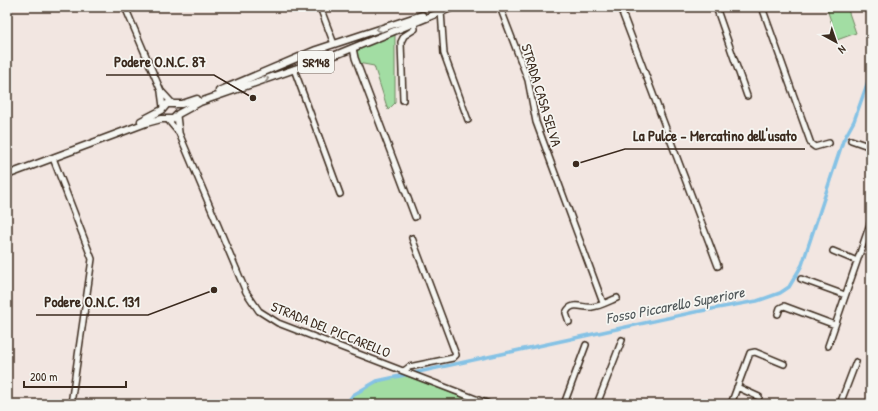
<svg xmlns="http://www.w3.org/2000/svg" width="878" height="411" viewBox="0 0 878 411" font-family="'Patrick Hand',sans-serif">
  <rect width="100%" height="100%" fill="#f2e6e1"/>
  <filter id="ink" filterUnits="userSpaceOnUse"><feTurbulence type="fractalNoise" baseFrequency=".025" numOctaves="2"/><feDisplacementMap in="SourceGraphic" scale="8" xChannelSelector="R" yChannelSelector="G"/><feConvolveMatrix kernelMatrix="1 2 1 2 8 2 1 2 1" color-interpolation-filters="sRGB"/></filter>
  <g filter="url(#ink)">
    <!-- green -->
    <path fill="#a2dda3" stroke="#6e8460" d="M833 7H847L856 33 837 40 827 9Z
      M395 32V103L388 110 374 66 358 63 355 50Z
      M404 375 470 400 469 404H346C359 385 383 380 404 375Z"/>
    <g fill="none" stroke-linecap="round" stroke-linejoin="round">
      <!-- canal -->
      <path stroke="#85c2e5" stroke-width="3.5" d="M346 404 353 395 377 381 695 312 757 301 780 293 789 287 802 265 843 141 854 121 871 73"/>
      <defs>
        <path id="minor" d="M125 7 161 91 173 104
          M320 7 334 44
          M500 7 528 80 536 122 603 303
          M620 7 718 266
          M716 7 747 96
          M762 7 811 144 815 147 829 143
          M441 11 444 54 468 120
          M353 48 355 58 415 217
          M294 69 340 194
          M161 92 163 107
          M403 100 401 42 404 36 415 29 414 22
          M177 116 179 132
          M168 120 179 133 246 292 259 311 278 323 489 404
          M851 140 871 147
          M53 158 92 259 71 404
          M833 251 857 261
          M801 279 845 295
          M778 314 780 308 784 306 835 325
          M569 322 566 313C571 300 584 309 592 307 601 306 609 301 617 298
          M828 346 871 221
          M404 371 409 367 453 358 456 355 412 238
          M737 387 759 397
          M471 404 473 398
          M564 404 586 345
          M597 404 622 340
          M731 404 750 353 755 352 784 364
          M840 404 856 362"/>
        <path id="major" d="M219 91 316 50 422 15
          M141 121 162 110 167 104H182L197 99
          M7 175 146 123 161 119H173L178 114 200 102 338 54 453 7"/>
      </defs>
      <!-- minor casing -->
      <use href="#minor" stroke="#3b2a1e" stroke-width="8"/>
      <!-- major casing -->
      <use href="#major" stroke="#3b2a1e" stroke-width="9"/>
      <!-- minor -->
      <use href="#minor" stroke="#f6f6f2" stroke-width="5"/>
      <!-- major -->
      <use href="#major" stroke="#f6f6f2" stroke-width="6"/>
    </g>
    <!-- one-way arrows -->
    <defs><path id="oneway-chevron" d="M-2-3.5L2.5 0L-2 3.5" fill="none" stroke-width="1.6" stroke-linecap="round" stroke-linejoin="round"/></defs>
    <g stroke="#989088">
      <use href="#oneway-chevron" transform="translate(379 29) rotate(163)"/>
      <use href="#oneway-chevron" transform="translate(266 79) rotate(-18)"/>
    </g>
  </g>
  <g text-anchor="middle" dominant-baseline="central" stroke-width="3.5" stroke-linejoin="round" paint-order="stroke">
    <!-- shield labels -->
    <rect fill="#f6f6f2" stroke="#73675e" stroke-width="1" x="298" y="51" width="36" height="22" rx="3"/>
    <g font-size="13" font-weight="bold" fill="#3b2a1e">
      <text x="316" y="62">SR148</text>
    </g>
    <!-- street labels -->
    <g font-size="14" fill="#3b2a1e" stroke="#f6f6f2">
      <text transform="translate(542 95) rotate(73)">STRADA CASA SELVA</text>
      <text transform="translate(331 329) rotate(22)">STRADA DEL PICCARELLO</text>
    </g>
    <!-- water labels -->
    <g font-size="15" font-style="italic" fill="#51585a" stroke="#f6f6f2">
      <text transform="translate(675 305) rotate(-11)">Fosso Piccarello Superiore</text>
    </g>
  </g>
  <!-- callouts -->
  <path fill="none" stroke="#3b2a1e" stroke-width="1.5" d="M253 98L214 75H106M576 164L625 149H805M214 290L148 315H36"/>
  <g fill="#3b2a1e" stroke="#f6f6f2" stroke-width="1.5">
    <circle cx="253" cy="98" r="4"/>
    <circle cx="576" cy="164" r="4"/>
    <circle cx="214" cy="290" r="4"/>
  </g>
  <g font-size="15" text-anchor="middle" font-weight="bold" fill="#3b2a1e" stroke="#f6f6f2" stroke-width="3.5" stroke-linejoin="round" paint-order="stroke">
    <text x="160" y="67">Podere O.N.C. 87</text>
    <text x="715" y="141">La Pulce - Mercatino dell'usato</text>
    <text x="92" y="307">Podere O.N.C. 131</text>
  </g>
  <!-- margin -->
  <rect width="878" height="411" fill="none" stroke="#f6f6f2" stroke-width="24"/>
  <rect x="12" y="12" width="854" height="387" fill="none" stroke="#3b2a1e" stroke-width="1.5" filter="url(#ink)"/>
  <!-- north arrow -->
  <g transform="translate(836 42) rotate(140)" stroke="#f6f6f2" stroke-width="3" paint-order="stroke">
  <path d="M0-3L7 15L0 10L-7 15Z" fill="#3b2a1e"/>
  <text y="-6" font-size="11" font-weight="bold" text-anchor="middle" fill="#3b2a1e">N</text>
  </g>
  <!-- scale -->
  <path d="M24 381v6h102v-6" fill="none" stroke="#3b2a1e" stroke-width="2"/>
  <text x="30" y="381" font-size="12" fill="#3b2a1e" stroke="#f6f6f2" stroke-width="3" paint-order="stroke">200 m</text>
</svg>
